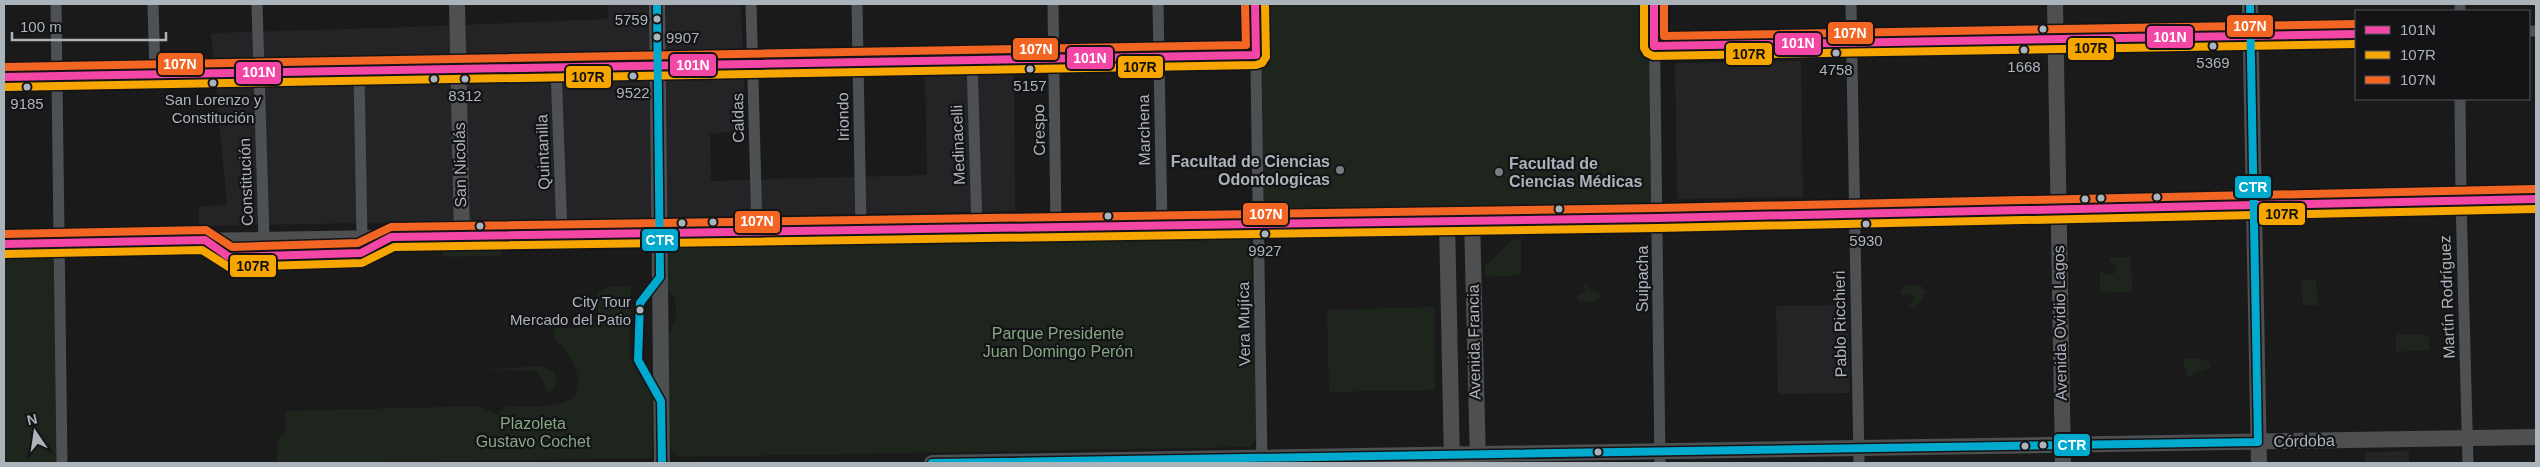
<svg xmlns="http://www.w3.org/2000/svg" width="2540" height="467" viewBox="0 0 2540 467" font-family="Helvetica,sans-serif">
  <rect width="100%" height="100%" fill="#1a1a1a"/>
  <!-- built -->
  <path fill="#242426" d="M608 4H741L746 130 710 134 711 181 927 175 925 77 1014 74 1015 211 199 226V206L227 205 211 33 411 27 608 19Z
    M1801 61 1803 197 1677 199 1675 63Z
    M1848 305 1850 393 1778 394 1776 306Z
    M2409 451V463H2365V452Z"/>
  <!-- green -->
  <path fill="#1d251d" d="M1255 4H1654L1658 218 1259 223Z
    M1241 230 1247 233 1250 240 1257 438 1250 447 678 457 670 447 666 337C675 328 679 310 674 297 672 294 668 291 667 287 662 273 666 250 679 241Z
    M1521 239V275L1485 277V266L1511 241Z
    M60 243 62 463H4V244Z
    M502 248V256L443 257V249Z
    M2109 257H2130L2133 292 2100 293V270L2107 275 2113 274 2116 271 2115 264 2110 263Z
    M2301 280H2316L2318 305H2303Z
    M1584 282 1587 283 1589 290 1600 293 1599 299 1594 302 1578 301 1576 296 1585 291Z
    M1907 285H1920L1928 293H1923V297L1915 309 1909 306 1915 296 1910 294 1904 296 1899 291Z
    M631 286 630 359 652 396V458L277 463 278 439 286 432V411L479 406 498 415 506 406C529 406 588 414 577 374 573 362 564 346 554 338V328H580V323H598V292L607 287Z
    M1434 307 1435 390 1329 392 1327 310Z
    M2396 334 2428 335 2430 350 2396 352Z
    M2199 358 2211 363 2210 368 2192 374 2191 379 2187 375 2183 359Z
    M541 366 554 372 557 380 555 388 547 394 545 384 535 370H480Z"/>
  <g fill="none" stroke-linecap="round" stroke-linejoin="round">
    <!-- street -->
    <path stroke="#4e5153" stroke-width="11" d="M56 4 62 463
      M153 4 155 74
      M257 4 264 239
      M751 4 757 231
      M857 4 861 230
      M1053 4 1056 226
      M1158 4 1162 225
      M1255 4 1262 463
      M1654 4 1660 463
      M1851 4 1859 463
      M2460 4V11
      M2529 31H2536
      M1654 46 2356 34
      M972 61 977 228
      M556 68 562 234
      M359 71 362 238
      M4 77 658 67 1256 55
      M2460 99 2461 200 2468 463"/>
    <!-- secondary -->
    <path stroke="#4d4f51" stroke-width="16" d="M457 4 462 236
      M657 4 662 463
      M2055 4 2063 463
      M2250 4 2259 463
      M1472 220 1478 463
      M1447 221 1452 463
      M4 244 1658 218 2536 199
      M932 463 2536 437"/>
    <defs>
      <path id="bus-1" d="M1654 4V46L2356 34
        M4 77 1256 55 1255 4
        M4 244 205 240 229 257 361 253 391 237 1658 218 2536 199"/>
      <path id="bus-2" d="M1644 4V48L1647 53 1653 56 2356 44
        M4 87 1256 65 1262 63 1266 57 1265 4
        M4 254 202 250 229 267 362 263 394 247 1658 228 2536 209"/>
      <path id="bus-3" d="M1664 4V36L2356 24
        M4 67 1246 45 1245 4
        M4 234 206 230 232 247 358 243 391 227 1658 208 2536 189"/>
      <path id="bus-4" d="M657 4 660 277 640 303 638 360 661 401 662 463
        M932 463 2258 442 2250 4"/>
    </defs>
    <!-- bus-1 casing -->
    <use href="#bus-1" stroke="#141416" stroke-width="11"/>
    <!-- bus-2 casing -->
    <use href="#bus-2" stroke="#141416" stroke-width="11"/>
    <!-- bus-3 casing -->
    <use href="#bus-3" stroke="#141416" stroke-width="11"/>
    <!-- bus-4 casing -->
    <use href="#bus-4" stroke="#141416" stroke-width="11"/>
    <!-- bus-1 -->
    <use href="#bus-1" stroke="#f346a5" stroke-width="8"/>
    <!-- bus-2 -->
    <use href="#bus-2" stroke="#f7a600" stroke-width="8"/>
    <!-- bus-3 -->
    <use href="#bus-3" stroke="#f26522" stroke-width="8"/>
    <!-- bus-4 -->
    <use href="#bus-4" stroke="#00a9ce" stroke-width="8"/>
  </g>
  <!-- markers -->
  <g fill="#abb3bb" stroke="#141416" stroke-width="2">
    <circle cx="657" cy="19" r="4.5"/>
    <circle cx="2043" cy="29" r="4.5"/>
    <circle cx="657" cy="37" r="4.5"/>
    <circle cx="2213" cy="46" r="4.5"/>
    <circle cx="2024" cy="50" r="4.5"/>
    <circle cx="1836" cy="53" r="4.5"/>
    <circle cx="1030" cy="69" r="4.5"/>
    <circle cx="633" cy="76" r="4.5"/>
    <circle cx="434" cy="79" r="4.5"/>
    <circle cx="465" cy="79" r="4.5"/>
    <circle cx="213" cy="83" r="4.5"/>
    <circle cx="27" cy="87" r="4.5"/>
    <circle cx="2157" cy="197" r="4.5"/>
    <circle cx="2101" cy="198" r="4.5"/>
    <circle cx="2085" cy="199" r="4.5"/>
    <circle cx="1559" cy="209" r="4.5"/>
    <circle cx="1108" cy="216" r="4.5"/>
    <circle cx="713" cy="222" r="4.5"/>
    <circle cx="682" cy="223" r="4.5"/>
    <circle cx="1866" cy="224" r="4.5"/>
    <circle cx="480" cy="226" r="4.5"/>
    <circle cx="1265" cy="234" r="4.5"/>
    <circle cx="640" cy="310" r="4.5"/>
    <circle cx="2043" cy="445" r="4.5"/>
    <circle cx="2025" cy="446" r="4.5"/>
    <circle cx="1598" cy="452" r="4.5"/>
  </g>
  <g fill="#787d83" stroke="#141416" stroke-width="2">
    <circle cx="1340" cy="170" r="5"/>
    <circle cx="1499" cy="172" r="5"/>
  </g>
  <g text-anchor="middle" dominant-baseline="central" stroke-width="4.5" stroke-linejoin="round" paint-order="stroke">
    <!-- bus labels -->
    <g font-size="15" fill="#abb3bb" stroke="#141416">
      <text x="648" y="19" text-anchor="end">5759</text>
      <text x="666" y="37" text-anchor="start">9907</text>
      <text x="2213" y="62">5369</text>
      <text x="2024" y="66">1668</text>
      <text x="1836" y="69">4758</text>
      <text x="1030" y="85">5157</text>
      <text x="633" y="92">9522</text>
      <text x="465" y="95">8312</text>
      <text x="213" y="99">San Lorenzo y<tspan x="213" dy="18">Constitución</tspan></text>
      <text x="27" y="103">9185</text>
      <text x="1866" y="240">5930</text>
      <text x="1265" y="250">9927</text>
      <text x="631" y="301" text-anchor="end">City Tour<tspan x="631" dy="18">Mercado del Patio</tspan></text>
    </g>
    <!-- street labels -->
    <g font-size="16" fill="#abb3bb" stroke="#141416">
      <text transform="translate(843 117) rotate(-91)">Iriondo</text>
      <text transform="translate(738 118) rotate(-91)">Caldas</text>
      <text transform="translate(1039 130) rotate(-91)">Crespo</text>
      <text transform="translate(1144 130) rotate(-91)">Marchena</text>
      <text transform="translate(958 145) rotate(-92)">Medinacelli</text>
      <text transform="translate(543 152) rotate(-92)">Quintanilla</text>
      <text transform="translate(460 165) rotate(-91)">San Nicolás</text>
      <text transform="translate(246 182) rotate(-92)">Constitución</text>
      <text transform="translate(1642 279) rotate(-90)">Suipacha</text>
      <text transform="translate(2447 297) rotate(-92)">Martín Rodríguez</text>
      <text transform="translate(2060 323) rotate(-91)">Avenida Ovidio Lagos</text>
      <text transform="translate(1244 324) rotate(-91)">Vera Mujíca</text>
      <text transform="translate(1840 324) rotate(-91)">Pablo Ricchieri</text>
      <text transform="translate(1474 342) rotate(-91)">Avenida Francia</text>
      <text transform="translate(2304 441) rotate(-1)">Córdoba</text>
    </g>
    <!-- poi labels -->
    <g font-size="16" font-weight="bold" fill="#abb3bb" stroke="#141416" text-anchor="end">
      <text x="1330" y="161">Facultad de Ciencias<tspan x="1330" dy="18">Odontologicas</tspan></text>
      <text x="1509" y="163" text-anchor="start">Facultad de<tspan x="1509" dy="18">Ciencias Médicas</tspan></text>
    </g>
    <!-- park labels -->
    <g font-size="16" fill="#85a781" stroke="#141416">
      <text x="1058" y="333">Parque Presidente<tspan x="1058" dy="18">Juan Domingo Perón</tspan></text>
      <text x="533" y="423">Plazoleta<tspan x="533" dy="18">Gustavo Cochet</tspan></text>
    </g>
  </g>
  <g stroke="#141416" stroke-width="2">
    <rect x="2226" y="14" width="48" height="24" rx="5" fill="#f26522"/>
    <rect x="1827" y="21" width="47" height="24" rx="5" fill="#f26522"/>
    <rect x="2146" y="25" width="48" height="24" rx="5" fill="#f346a5"/>
    <rect x="1774" y="32" width="48" height="24" rx="5" fill="#f346a5"/>
    <rect x="2067" y="37" width="48" height="24" rx="5" fill="#f7a600"/>
    <rect x="1012" y="37" width="47" height="24" rx="5" fill="#f26522"/>
    <rect x="1725" y="42" width="48" height="24" rx="5" fill="#f7a600"/>
    <rect x="1066" y="46" width="48" height="24" rx="5" fill="#f346a5"/>
    <rect x="157" y="52" width="47" height="24" rx="5" fill="#f26522"/>
    <rect x="669" y="53" width="48" height="24" rx="5" fill="#f346a5"/>
    <rect x="1117" y="55" width="47" height="24" rx="5" fill="#f7a600"/>
    <rect x="235" y="61" width="47" height="24" rx="5" fill="#f346a5"/>
    <rect x="565" y="65" width="47" height="24" rx="5" fill="#f7a600"/>
    <rect x="2234" y="175" width="38" height="24" rx="5" fill="#00a9ce"/>
    <rect x="1242" y="202" width="47" height="24" rx="5" fill="#f26522"/>
    <rect x="2258" y="202" width="48" height="24" rx="5" fill="#f7a600"/>
    <rect x="734" y="210" width="47" height="24" rx="5" fill="#f26522"/>
    <rect x="641" y="228" width="38" height="24" rx="5" fill="#00a9ce"/>
    <rect x="229" y="254" width="48" height="24" rx="5" fill="#f7a600"/>
    <rect x="2053" y="433" width="38" height="24" rx="5" fill="#00a9ce"/>
  </g>
  <g font-size="14" text-anchor="middle" font-weight="bold" fill="#fff">
    <text x="2250" y="31">107N</text>
    <text x="1850" y="38">107N</text>
    <text x="2170" y="42">101N</text>
    <text x="1798" y="48">101N</text>
    <text x="1036" y="54">107N</text>
    <text x="1090" y="63">101N</text>
    <text x="180" y="69">107N</text>
    <text x="693" y="70">101N</text>
    <text x="259" y="77">101N</text>
    <text x="2253" y="192">CTR</text>
    <text x="1266" y="219">107N</text>
    <text x="757" y="226">107N</text>
    <text x="660" y="245">CTR</text>
    <text x="2072" y="450">CTR</text>
  </g>
  <g font-size="14" text-anchor="middle" font-weight="bold" fill="#111">
    <text x="2091" y="53">107R</text>
    <text x="1749" y="59">107R</text>
    <text x="1140" y="72">107R</text>
    <text x="588" y="82">107R</text>
    <text x="2282" y="219">107R</text>
    <text x="253" y="271">107R</text>
  </g>
  <!-- border -->
  <rect width="2540" height="467" fill="none" stroke="#abb3bb" stroke-width="10"/>
  <!-- legend -->
  <rect x="2355" y="10" width="175" height="90" fill="#141416" stroke="#505458"/>
  <rect x="2365" y="26" width="25" height="8" fill="#f346a5" stroke="#505458"/>
  <text x="2400" y="35" font-size="15" fill="#abb3bb">101N</text>
  <rect x="2365" y="51" width="25" height="8" fill="#f7a600" stroke="#505458"/>
  <text x="2400" y="60" font-size="15" fill="#abb3bb">107R</text>
  <rect x="2365" y="76" width="25" height="8" fill="#f26522" stroke="#505458"/>
  <text x="2400" y="85" font-size="15" fill="#abb3bb">107N</text>
  <!-- north arrow -->
  <g transform="translate(35 432) rotate(347)" stroke="#141416" stroke-width="4" paint-order="stroke">
  <path d="M0-4L9 19L0 12L-9 19Z" fill="#abb3bb"/>
  <text y="-8" font-size="14" font-weight="bold" text-anchor="middle" fill="#abb3bb">N</text>
  </g>
  <!-- scale -->
  <path d="M12 32v8h154v-8" fill="none" stroke="#abb3bb" stroke-width="2.5"/>
  <text x="20" y="32" font-size="15" fill="#abb3bb" stroke="#141416" stroke-width="4" paint-order="stroke">100 m</text>
</svg>
